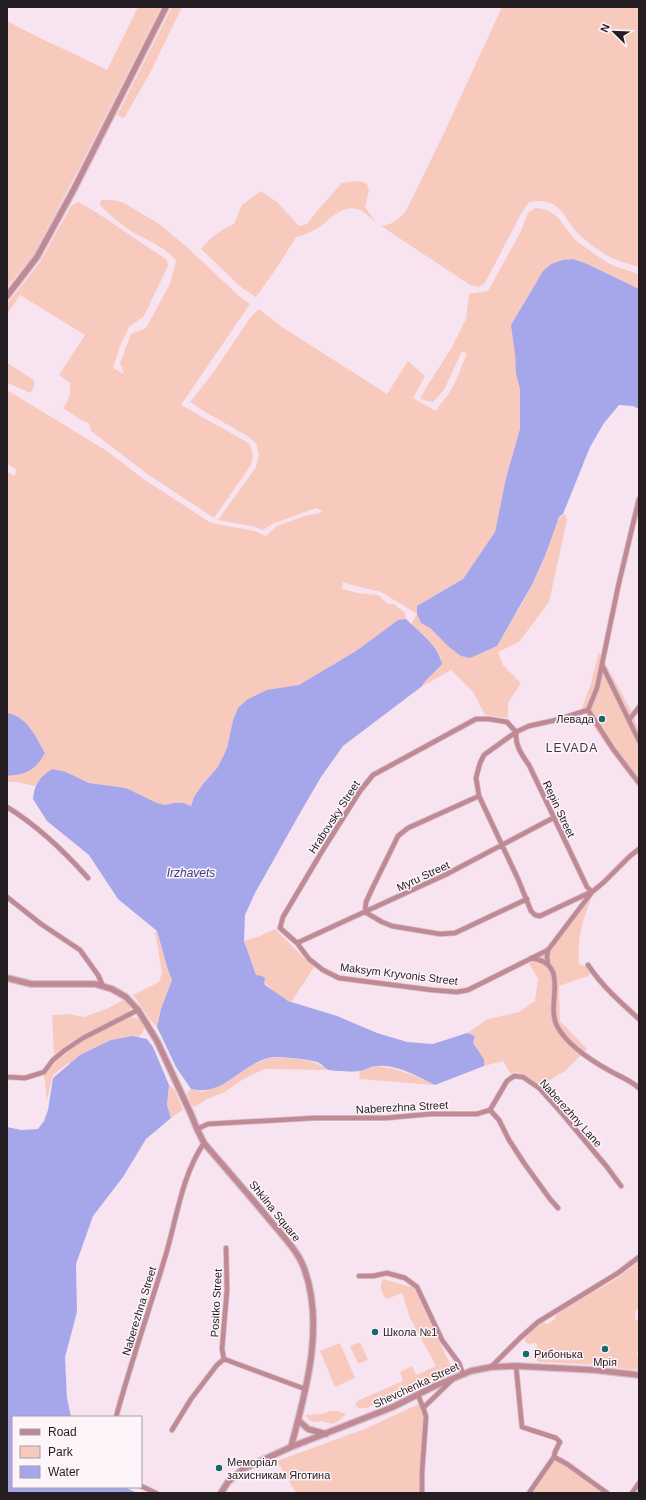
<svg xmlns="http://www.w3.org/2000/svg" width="646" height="1500" viewBox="0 0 646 1500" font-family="Helvetica,sans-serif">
  <rect width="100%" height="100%" fill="#f8e4f1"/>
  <!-- green -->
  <path fill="#f8cabd" d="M138 7H161L85 157 33 256 7 287V21C40 39 74 53 107 70Z
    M172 7H182L149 75 124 118 117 115Z
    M502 7H639V267C630 264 620 262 612 258 603 254 592 246 584 239 562 222 565 196 529 202L521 214 485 283 478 287 470 285 381 226C392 225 399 219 406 211L444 133Z
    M360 181 367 184 369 191 365 207 375 221C370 217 363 211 357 209 343 205 331 218 321 226 313 231 305 235 296 237L276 269 256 297 242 288 201 249C210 237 221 230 234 224L242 205 261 191 277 202 299 226 307 224 317 211 342 183Z
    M101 200H113L124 203 159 224 188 248 238 295 250 304 181 405 247 442C254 449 253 456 251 465L214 518 146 473 91 431 89 423 81 420 63 408C69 401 71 392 70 383L59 375 85 335 20 295 7 314V304L40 262 71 206 78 202 96 212 167 260 168 266 144 316 129 327 120 346 113 368 124 374 120 363 131 334 146 328 170 284 176 261C165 246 147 241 131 231 121 225 108 213 100 205Z
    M535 208C562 209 562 231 582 245 591 251 601 259 610 264 619 268 628 270 637 274L639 275V289L585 263 573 259 563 260 551 264 543 271 521 308 515 354 516 374 520 389V429L506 478 495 532 463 579 417 606 421 623 430 628 455 652 497 646C514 616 534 587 546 554 550 544 555 517 565 514L567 520 549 602 519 642 498 652 503 665 521 683 508 703V718L485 715 473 692 451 670 421 687 428 677 438 669 441 657 428 640 411 624 417 614 381 592 352 585 343 582 342 589 358 593 378 595 388 604H394L405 613 406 619 398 620 356 651 299 685 267 691 238 708 233 720 227 748 218 768 203 784 194 797 191 806 184 803H173L165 805 157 803 126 788 89 783 66 772 46 773 34 786 17 782H7V776L15 775 45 753C36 737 27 716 7 713V472L14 476 17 470 7 464V390L107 451 142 478 211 523 255 531 266 536 277 526 305 516 323 512 316 508 272 524 263 530 256 527 218 520 256 467 259 455 256 443 249 437 207 413 190 402 213 373 250 318 259 309 279 325 387 394 408 361 425 376 413 398 436 411C440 403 447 398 451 390 458 379 461 366 467 354L462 351 444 390 433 402 420 399 427 386 451 349 466 319 469 294 488 291 520 233 528 213Z
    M7 363 34 380V387L30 393 8 383Z
    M599 652 633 714 639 731V788C618 762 599 736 582 708L591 683Z
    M594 892C583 919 577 935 579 964L587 967 590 974 588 976 559 986 560 1021 587 1049 565 1071 550 1080 543 1086 540 1085C530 1079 522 1070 510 1073L503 1061 484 1066V1059L473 1043 475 1036 467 1033 488 1019 519 1012 535 1001 538 979 529 964 547 949 560 933 567 920 591 893Z
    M275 929 304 958 314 967 292 1001H288L277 994 256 975 244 941 260 936Z
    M157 931 168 970 172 980 161 1009 157 1027C147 1018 142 1006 133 995L159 982 162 973 155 932Z
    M123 1000 130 1006V1010L128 1013C102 1025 75 1036 54 1055L52 1015 69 1014 84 1017 106 1009Z
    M129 1017C136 1017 144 1020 144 1028 144 1031 141 1035 139 1037L133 1036 80 1055 70 1064 68 1063 53 1075 47 1100 44 1075 61 1057 66 1054 68 1049 92 1035Z
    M269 1058C290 1058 311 1057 328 1070L264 1069 242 1080 223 1093 207 1099 194 1107 191 1104 187 1093 191 1089 202 1092 227 1082 252 1065Z
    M377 1066C398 1068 416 1076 435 1085L359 1079 360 1071Z
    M169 1085 175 1090 183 1110 171 1118 167 1105Z
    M639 1261V1309H636L635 1319 639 1320V1353L636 1352 639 1357V1370L603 1367 601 1365 539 1362 536 1360 537 1343 528 1344 525 1341V1337L541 1321 547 1324 554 1320 557 1314 576 1300 608 1284 627 1271Z
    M383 1279 414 1288 453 1370 366 1408H358L355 1404 359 1400 403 1381 400 1372 412 1366 416 1375 436 1366 410 1318 402 1293 387 1299C381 1294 379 1286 383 1279Z
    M360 1342 368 1360 358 1364 350 1346Z
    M340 1343 355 1378 335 1387 320 1351Z
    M421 1403 424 1410 422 1493H296L277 1461 367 1428Z
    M330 1411H338L346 1414C337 1422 334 1427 323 1421 315 1422 309 1424 306 1415L321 1414Z
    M555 1460 563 1464 604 1493H532Z"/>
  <!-- water -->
  <path fill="#a5a7ea" d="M573 259 585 263 639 289V409L633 406 619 405 604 423 590 447 563 514 559 517 545 556 533 583 497 646 470 658 461 656 449 647 430 628 421 623 417 614V606L463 579 495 532 506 478 520 429V389L516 374 515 354 511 325 543 271 551 264 563 260Z
    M406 619C418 631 439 646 442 664 435 673 428 676 421 687L343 746 321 777 300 813 255 893 245 915 244 941 256 975 262 976 265 978 264 982 265 985 288 1001 337 1016 377 1033 407 1042 433 1044 467 1033 475 1036 473 1043 484 1059V1066L435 1085C418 1077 397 1064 377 1066 371 1066 366 1070 360 1071 353 1072 336 1071 329 1070 325 1069 323 1065 319 1063 311 1059 276 1056 268 1058 239 1066 223 1097 191 1089L176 1067 157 1027 161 1009 172 980 168 970 157 931 118 899 89 855 47 821 33 799C35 783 39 778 52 769L66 772 89 783 126 788 157 803 165 805 173 803H184L191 806 194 797 203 784 218 767 227 748 233 720 238 708 248 699 267 690 299 685 356 651 398 620Z
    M7 713C27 716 36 737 45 753 35 770 28 774 7 776Z
    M133 1036 147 1039 153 1047 169 1085 167 1105 171 1118 146 1139 123 1177 93 1216 76 1264 77 1312 65 1357 67 1398 71 1417H13V1487H125L137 1493H7V1127L21 1130 38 1129 44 1121 48 1110 53 1078 80 1055 111 1040Z"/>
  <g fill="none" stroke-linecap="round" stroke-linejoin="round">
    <defs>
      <path id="minor" d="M639 499 618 587 597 688 588 710 613 749 639 783
        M602 665 639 741
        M629 720 639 707
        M516 732 507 722 489 719H476L373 775 360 791 321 853 283 917 280 928 297 943 309 959 323 970 339 978 432 990 457 992 468 990 548 950 592 892 604 882 630 856 639 849
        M516 732C515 745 521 754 529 765L587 887 592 892
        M479 796 518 879 531 911 535 915 540 916 591 892
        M7 807C38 826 64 851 88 878
        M7 897 41 924 80 950 98 975 103 986
        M527 899 455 933 440 934 392 926 382 922 365 912 366 902 372 889 398 836 408 828 479 796 476 778 480 763 484 755 516 732 529 726 556 720 588 710
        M297 943 447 874 553 818
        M548 950 547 957 548 964
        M531 958C572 964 545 1003 557 1026 567 1045 592 1061 610 1071 621 1077 630 1080 639 1088
        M588 965C602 986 620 1002 639 1019
        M7 1077 25 1078 44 1072 53 1060 65 1050 83 1038 138 1010
        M490 1110 507 1081 514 1076 523 1077 539 1088 559 1110 607 1167 621 1186
        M490 1110 499 1120 509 1140 524 1163 550 1199 558 1208
        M197 1129 208 1124 314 1118H386L430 1114H477L490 1110
        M359 1276H373L387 1273 405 1278 417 1287 442 1340 459 1363 463 1374
        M224 1359 222 1349 227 1290 226 1248
        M224 1359 305 1389
        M516 1366 522 1427 556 1438 560 1442 555 1452 554 1457 529 1493
        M491 1367 520 1338 538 1322 618 1273 639 1257
        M418 1395 424 1410 426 1417 422 1472V1493
        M423 1408 452 1380
        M116 1417C131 1362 150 1308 166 1254 177 1217 182 1175 204 1143
        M172 1430 191 1399 217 1365 224 1359
        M554 1457 567 1464 607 1493
        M141 1486 156 1493
        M632 1493 639 1483"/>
      <path id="tertiary" d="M7 296 37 257 74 189 166 7
        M7 978 31 984H95L112 989 126 997 138 1010 157 1041 191 1114 197 1129 204 1143C227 1170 250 1196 273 1224 284 1237 298 1252 304 1268 325 1325 306 1391 291 1447
        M298 1420 308 1429 326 1434
        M221 1493 228 1482 243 1469 291 1447 393 1407 435 1386 471 1371 491 1367 516 1366 594 1370 639 1375"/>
    </defs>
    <!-- minor casing -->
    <use href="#minor" stroke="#d2c0cc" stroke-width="6"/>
    <!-- tertiary casing -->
    <use href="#tertiary" stroke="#d2c0cc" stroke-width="8"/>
    <!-- minor -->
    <use href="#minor" stroke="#c18993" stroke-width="4.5"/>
    <!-- tertiary -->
    <use href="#tertiary" stroke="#c18993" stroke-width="5.5"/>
  </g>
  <!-- markers -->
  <g fill="#1b686a" stroke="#fdf5fa" stroke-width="1.5">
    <circle cx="602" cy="719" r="4"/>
    <circle cx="375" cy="1332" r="4"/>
    <circle cx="605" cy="1349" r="4"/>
    <circle cx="526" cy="1354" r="4"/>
    <circle cx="219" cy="1468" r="4"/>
  </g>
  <g text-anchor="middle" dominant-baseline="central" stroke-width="3" stroke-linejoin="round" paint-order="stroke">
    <!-- poi labels -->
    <g font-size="11" fill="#241d22" stroke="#fdf5fa" text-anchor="start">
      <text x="594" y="719" text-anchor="end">Левада</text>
      <text x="383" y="1332">Школа №1</text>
      <text x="534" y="1354">Рибонька</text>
      <text x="605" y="1362" text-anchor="middle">Мрія</text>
      <text x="227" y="1462">Меморіал<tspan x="227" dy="13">захисникам Яготина</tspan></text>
    </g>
    <!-- street labels -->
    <g font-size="11" fill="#241d22" stroke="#fdf5fa">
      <text transform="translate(559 809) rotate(65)">Repin Street</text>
      <text transform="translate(334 817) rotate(-57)">Hrabovsky Street</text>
      <text transform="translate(423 876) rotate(-25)">Myru Street</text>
      <text transform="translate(399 974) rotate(7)">Maksym Kryvonis Street</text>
      <text transform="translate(402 1107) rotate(-3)">Naberezhna Street</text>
      <text transform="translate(571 1113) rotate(48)">Naberezhny Lane</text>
      <text transform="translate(275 1211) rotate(51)">Shkilna Square</text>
      <text transform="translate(216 1303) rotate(-87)">Positko Street</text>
      <text transform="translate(139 1311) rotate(-73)">Naberezhna Street</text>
      <text transform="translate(416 1385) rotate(-25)">Shevchenka Street</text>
    </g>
    <!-- neighbourhood labels -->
    <g font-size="12" letter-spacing="1" fill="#43343e" stroke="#fdf5fa">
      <text x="572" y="748">LEVADA</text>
    </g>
    <!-- water labels -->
    <g font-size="12" font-style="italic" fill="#3c3684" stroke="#fdf5fa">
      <text x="191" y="873">Irzhavets</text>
    </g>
  </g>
  <!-- border -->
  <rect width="646" height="1500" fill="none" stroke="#241d22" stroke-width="16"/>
  <!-- legend -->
  <rect x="12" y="1416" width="130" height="72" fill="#fdf5fa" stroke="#a69fa4"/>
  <rect x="20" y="1429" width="20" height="6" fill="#c18993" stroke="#a69fa4"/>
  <text x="48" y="1436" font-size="12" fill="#241d22">Road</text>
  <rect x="20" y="1446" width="20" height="12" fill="#f8cabd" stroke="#a69fa4"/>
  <text x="48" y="1456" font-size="12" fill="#241d22">Park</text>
  <rect x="20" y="1466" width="20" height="12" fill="#a5a7ea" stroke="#a69fa4"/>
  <text x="48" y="1476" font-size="12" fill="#241d22">Water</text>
  <!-- north arrow -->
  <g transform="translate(614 32) rotate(293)" stroke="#fdf5fa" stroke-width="3" paint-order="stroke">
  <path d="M0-3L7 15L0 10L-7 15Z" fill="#241d22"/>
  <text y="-6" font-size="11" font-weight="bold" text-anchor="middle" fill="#241d22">N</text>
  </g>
</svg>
